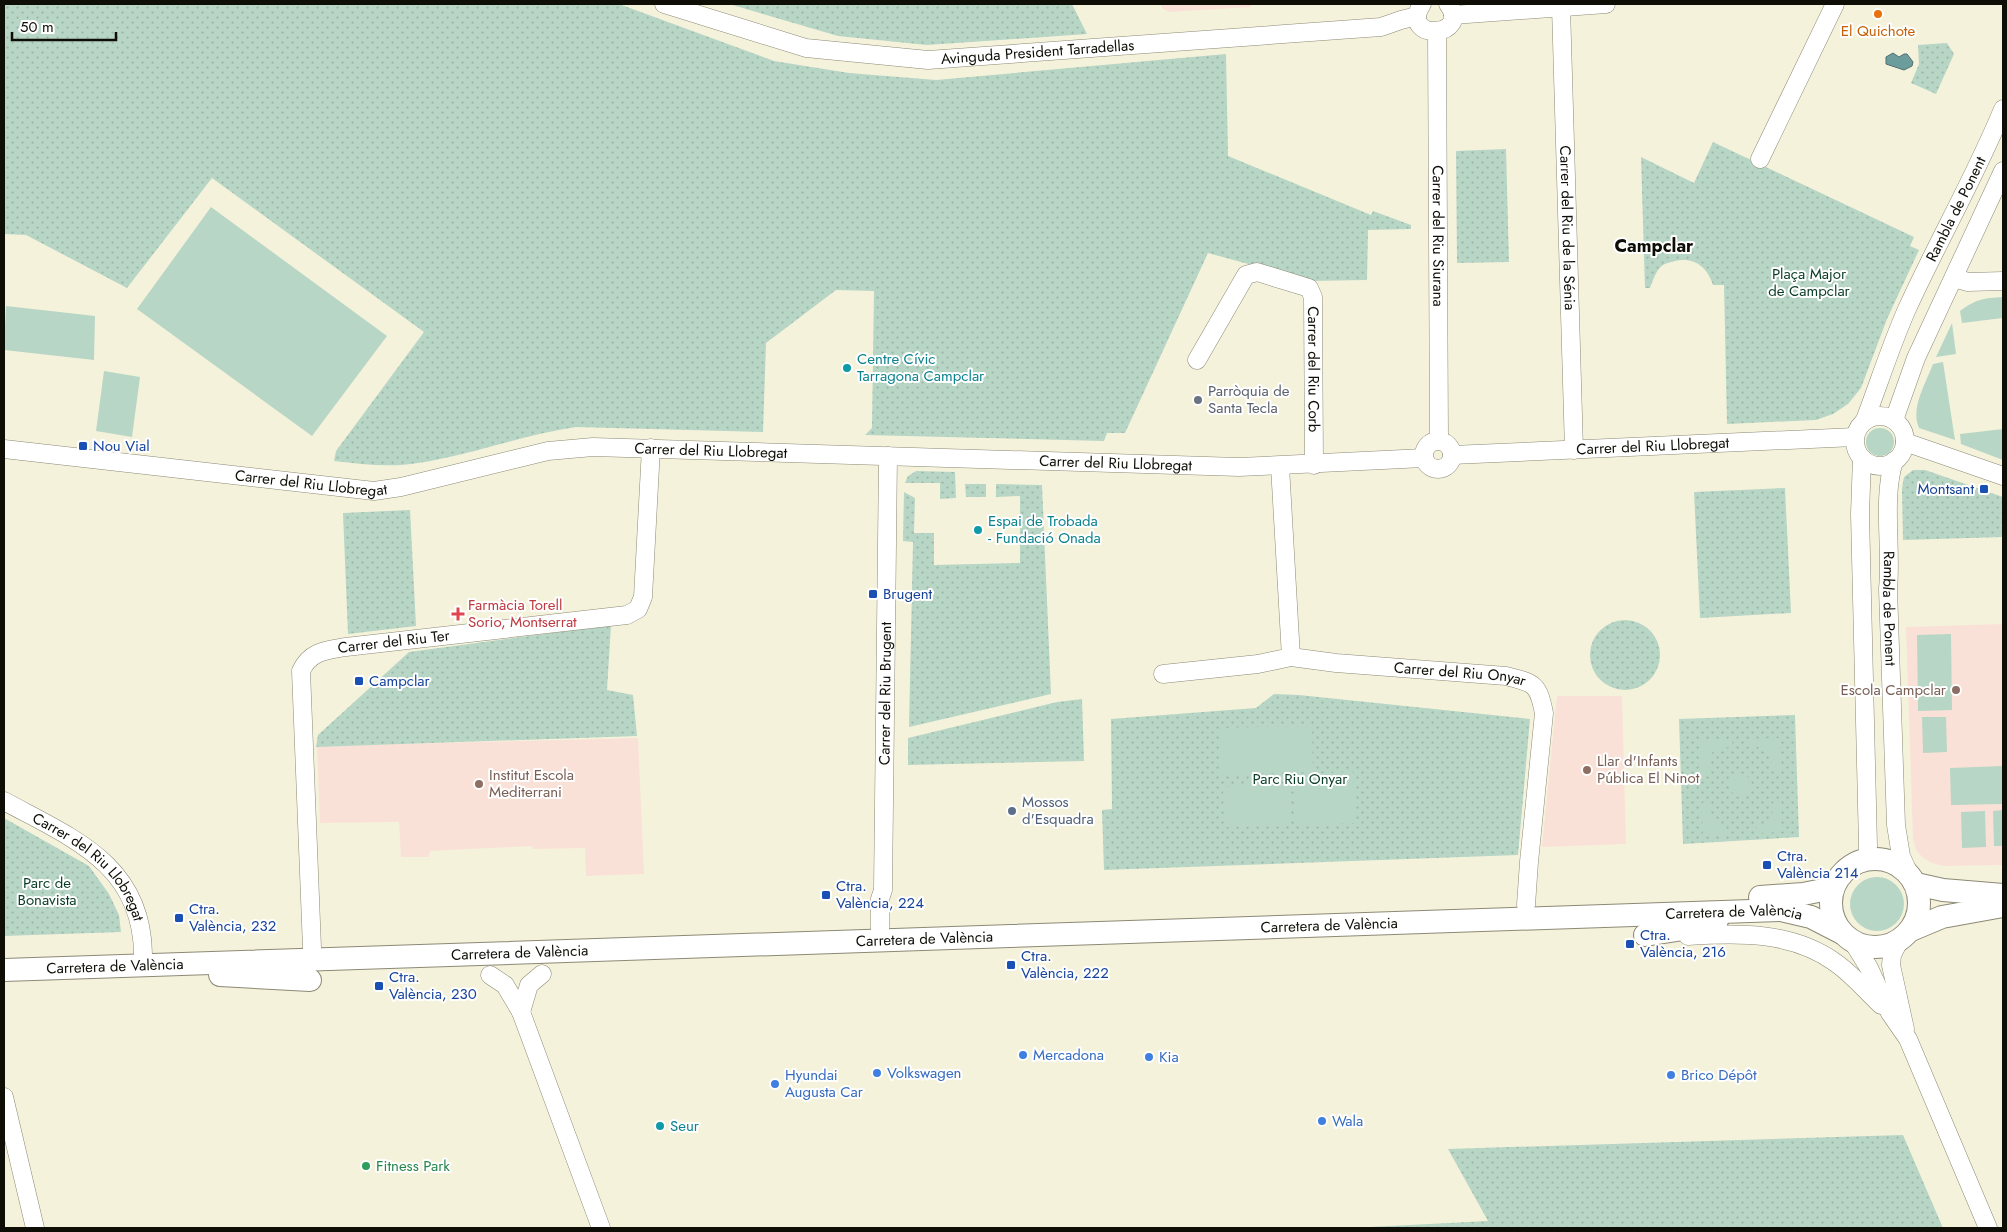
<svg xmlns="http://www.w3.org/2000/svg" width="2007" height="1232" viewBox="0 0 2007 1232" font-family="Jost,sans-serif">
  <defs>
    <pattern id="grass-dots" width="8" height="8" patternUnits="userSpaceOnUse" patternTransform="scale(1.25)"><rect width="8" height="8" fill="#b8d6c5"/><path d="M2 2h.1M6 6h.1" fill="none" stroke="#9db6a8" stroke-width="1.8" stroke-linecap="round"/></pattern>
  </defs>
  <rect width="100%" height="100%" fill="#f5f2dc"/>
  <!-- education -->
  <path fill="#fae1d7" d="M1162 4H1251V7L1169 12 1162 8Z
    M2003 624V865L1943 866 1932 863 1923 858 1916 850 1913 839 1906 627Z
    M1557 696H1622L1626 844 1542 847Z
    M638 738 644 874 586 876 585 848 533 849 532 846 430 851 429 857H401L399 822 320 823 317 746Z"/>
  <!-- grass -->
  <path fill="url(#grass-dots)" d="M4 4H619L774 61 849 73 936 80 1226 54 1228 156 1371 215 1373 211 1411 225V229L1368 230 1367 280 1310 281 1208 253 1125 433H1107L1104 441 865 435 872 428 874 291 836 290 766 343 763 432 576 427C522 435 471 455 418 463 390 468 362 464 334 461L336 451 424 332 212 178 127 288 26 235 4 234Z
    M729 4H1072L1087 34 927 45 838 36Z
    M1947 43 1954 54 1936 94 1911 83 1919 64 1918 45Z
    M1713 142 1914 237 1910 246 1919 250 1887 319 1861 388 1848 404 1833 414 1816 420 1727 424 1724 285H1713C1707 267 1695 257 1675 261 1671 262 1666 263 1663 265 1656 270 1653 280 1650 288H1645L1641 157 1694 183Z
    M1506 149 1509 262 1457 263 1456 151Z
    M1913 470H1925L2003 497V537L1903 540 1902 488 1904 477Z
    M916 471 955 472 956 498 940 499V483H905L908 476Z
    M965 484H986V497H966Z
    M996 484 1042 485 1051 694 909 727 913 542 903 541 904 492 915 498 914 533H934V565L1020 563V496L996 497Z
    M1785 488 1791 613 1700 618 1694 492Z
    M410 510 416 626 348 634 343 513Z
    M1590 655a35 35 0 1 1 70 0a35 35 0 1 1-70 0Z
    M611 625 607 690 633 695 637 736 316 747 318 735 409 652Z
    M1274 694 1299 695 1530 719 1518 855 1104 870 1102 810 1112 809 1111 719 1256 708Z
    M1082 699 1084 761 908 765V738L1057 702Z
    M1795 715 1799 837 1683 844 1679 719Z
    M4 818 89 866 109 894 119 915 121 932 4 936Z
    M1903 1135 1943 1228H1350L1488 1221 1448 1149Z"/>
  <!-- garden -->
  <path fill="#b8d6c5" d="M211 207 387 336 312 436 137 309Z
    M2003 297V318L1962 323 1960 311C1976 299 1984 298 2003 297Z
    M6 306 95 316 94 360 4 350Z
    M1952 323 1956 354 1936 357Z
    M1943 362 1955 440 1919 428C1910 408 1926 383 1933 364Z
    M104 371 140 377 132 437 96 431Z
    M1866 442a14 14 0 1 1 28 0a14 14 0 1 1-28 0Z
    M2003 429V460L1961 444 1960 434Z
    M1951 634 1952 710 1918 711 1917 635Z
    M1922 717H1946L1947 752 1923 753Z
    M1312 726 1313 772 1221 774 1220 728Z
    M1778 738 1780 770 1772 771C1772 749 1768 746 1746 747V739Z
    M1732 739 1733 747C1711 748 1708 752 1709 774H1701L1700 741Z
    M2003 766V804L1951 805 1950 768Z
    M1353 772 1355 823 1295 825 1293 774Z
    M1730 786a11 11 0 1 1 22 0a11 11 0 1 1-22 0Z
    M1289 785 1291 826 1224 827 1223 787Z
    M1773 800H1781L1782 832 1757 833V826C1773 826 1773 813 1773 800Z
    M1709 802C1710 815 1711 827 1726 827L1727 834 1703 835 1701 803Z
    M2003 810V846H1994L1993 811Z
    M1985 811 1986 847 1962 848 1961 812Z
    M1850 904a27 27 0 1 1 54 0a27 27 0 1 1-54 0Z"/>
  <!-- water -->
  <path fill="#6d9c9d" stroke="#507170" d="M1893 53 1899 57 1904 54H1907L1913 62 1912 66 1904 70 1886 64V57Z"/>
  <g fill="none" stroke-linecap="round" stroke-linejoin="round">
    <defs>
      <g id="minor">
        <path id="s1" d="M664 4 806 48 928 60 1381 27 1401 20 1417 16"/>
        <path d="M1422 4C1398 42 1473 38 1448 4"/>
        <path id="s2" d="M1561 7 1574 450"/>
        <path d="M1453 15 1606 4"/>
        <path id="s3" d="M1437 32 1439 440"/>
        <path d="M1760 159 1835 4"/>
        <path d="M1954 278 1968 282 2003 281"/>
        <path id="s4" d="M1197 360 1246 275 1257 272 1309 288 1313 297 1314 465"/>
        <circle cx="1880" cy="441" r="25"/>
        <path id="s5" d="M1865 420C1879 383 1891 345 1907 309 1938 241 1975 177 2003 109"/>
        <path d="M1894 420 1916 358 2003 171"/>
        <circle cx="1438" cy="455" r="14"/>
        <path d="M1905 442 2003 476"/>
        <path id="s6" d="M4 449 374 491 401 487 548 451 593 447 1239 467 1424 458"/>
        <path id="s7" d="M1452 455 1855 437"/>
        <path d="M1862 458 1860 514 1868 846 1867 859"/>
        <path id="s8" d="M1894 461C1882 498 1892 549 1888 589L1896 825 1901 856 1909 874"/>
        <path d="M1280 466 1291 657"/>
        <path id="s9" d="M1163 674 1258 664 1291 657 1336 663 1506 676C1534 683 1538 683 1544 713L1529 862 1526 905"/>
        <path id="s10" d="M4 801C72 838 142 864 143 954"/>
        <path id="s11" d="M880 929V899L883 890 888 456"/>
        <path d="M1688 936C1739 933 1792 931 1836 963 1853 975 1866 991 1881 1005"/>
        <path d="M1899 941 1892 955 1891 965 1905 1029"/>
        <path d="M1853 942 1869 968 1890 1013 1908 1039 1988 1228"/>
        <path id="s12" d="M312 948 301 671C310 651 327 650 346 647L627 615 638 609 643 597 651 448"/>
        <path d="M490 975 505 985 521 1012 529 985 542 974"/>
        <path d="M521 1012 601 1228"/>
        <path d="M4 1097 35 1228"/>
      </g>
      <g id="major">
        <circle cx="1875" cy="903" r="44"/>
        <path d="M1916 884 1943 890 2003 895"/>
        <path d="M1760 897 1803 894 1833 888"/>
        <path d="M1911 930 1942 917 2003 906"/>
        <path d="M1645 935 1696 927 1717 921"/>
        <path id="s13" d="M4 970 1781 910 1811 917 1842 933"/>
        <path d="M220 975 310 980"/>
      </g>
    </defs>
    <!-- minor casing -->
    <use href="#minor" stroke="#8c8975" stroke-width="19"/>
    <!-- major casing -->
    <use href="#major" stroke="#8c8975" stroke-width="24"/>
    <!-- minor -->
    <use href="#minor" stroke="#fff" stroke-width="18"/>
    <!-- major -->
    <use href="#major" stroke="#fff" stroke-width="22"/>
  </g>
  <!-- markers -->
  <circle fill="#e8710a" stroke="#fff" stroke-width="2" cx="1878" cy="14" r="5"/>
  <g fill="#0f9aa8" stroke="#fff" stroke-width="2">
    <circle cx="847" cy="368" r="5"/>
    <circle cx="978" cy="530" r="5"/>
    <circle cx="660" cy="1126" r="5"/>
  </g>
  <circle fill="#6b7280" stroke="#fff" stroke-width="2" cx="1198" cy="400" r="5"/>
  <g fill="#1a4fb4" stroke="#fff" stroke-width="2">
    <rect x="78" y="441" width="10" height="10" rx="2.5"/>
    <rect x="1979" y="484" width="10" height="10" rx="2.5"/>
    <rect x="868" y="589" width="10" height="10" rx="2.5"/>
    <rect x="354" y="676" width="10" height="10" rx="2.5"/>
    <rect x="1762" y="860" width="10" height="10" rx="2.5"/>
    <rect x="821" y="890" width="10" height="10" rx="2.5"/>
    <rect x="174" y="913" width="10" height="10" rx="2.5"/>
    <rect x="1625" y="939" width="10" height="10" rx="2.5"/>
    <rect x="1006" y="960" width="10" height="10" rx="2.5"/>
    <rect x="374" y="981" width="10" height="10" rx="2.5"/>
  </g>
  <path fill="#e0444e" stroke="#fff" stroke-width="2" d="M455.5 606.5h5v5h5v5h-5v5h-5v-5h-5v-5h5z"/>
  <g fill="#8d6e63" stroke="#fff" stroke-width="2">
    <circle cx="1956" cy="690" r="5"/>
    <circle cx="1587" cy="770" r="5"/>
    <circle cx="479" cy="784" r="5"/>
  </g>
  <circle fill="#5c6f8a" stroke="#fff" stroke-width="2" cx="1012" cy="811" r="5"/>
  <g fill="#3f7fe0" stroke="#fff" stroke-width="2">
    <circle cx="1023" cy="1055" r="5"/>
    <circle cx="1149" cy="1057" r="5"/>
    <circle cx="877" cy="1073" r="5"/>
    <circle cx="1671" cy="1075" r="5"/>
    <circle cx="775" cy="1084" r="5"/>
    <circle cx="1322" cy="1121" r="5"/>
  </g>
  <circle fill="#2e9e5b" stroke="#fff" stroke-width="2" cx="366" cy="1166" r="5"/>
  <g text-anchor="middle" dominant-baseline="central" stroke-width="4" stroke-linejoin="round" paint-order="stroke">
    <!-- food labels -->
    <g font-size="15" fill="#c56008" stroke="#fff">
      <text x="1878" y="31">El Quichote</text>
    </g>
    <!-- street labels -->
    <g font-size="15" fill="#0e0d06" stroke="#fff">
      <text stroke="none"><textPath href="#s1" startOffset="381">Avinguda President Tarradellas</textPath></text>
      <text stroke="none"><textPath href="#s5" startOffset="230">Rambla de Ponent</textPath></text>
      <text stroke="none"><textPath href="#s2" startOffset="221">Carrer del Riu de la Sénia</textPath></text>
      <text stroke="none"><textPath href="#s3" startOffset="204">Carrer del Riu Siurana</textPath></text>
      <text stroke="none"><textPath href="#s4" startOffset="246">Carrer del Riu Corb</textPath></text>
      <text stroke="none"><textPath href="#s7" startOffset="201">Carrer del Riu Llobregat</textPath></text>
      <text stroke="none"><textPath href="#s6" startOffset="714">Carrer del Riu Llobregat</textPath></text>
      <text stroke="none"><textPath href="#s6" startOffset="1119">Carrer del Riu Llobregat</textPath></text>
      <text stroke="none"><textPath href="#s6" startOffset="309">Carrer del Riu Llobregat</textPath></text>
      <text stroke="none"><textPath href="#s8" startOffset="148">Rambla de Ponent</textPath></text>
      <text stroke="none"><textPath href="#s12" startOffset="379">Carrer del Riu Ter</textPath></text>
      <text stroke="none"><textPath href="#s9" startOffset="299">Carrer del Riu Onyar</textPath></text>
      <text stroke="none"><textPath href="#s11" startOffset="236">Carrer del Riu Brugent</textPath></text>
      <text stroke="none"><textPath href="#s10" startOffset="110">Carrer del Riu Llobregat</textPath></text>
      <text stroke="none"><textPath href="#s13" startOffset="1731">Carretera de València</textPath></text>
      <text stroke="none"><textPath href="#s13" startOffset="1326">Carretera de València</textPath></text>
      <text stroke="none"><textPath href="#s13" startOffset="921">Carretera de València</textPath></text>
      <text stroke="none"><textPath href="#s13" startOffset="516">Carretera de València</textPath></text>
      <text stroke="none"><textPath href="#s13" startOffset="111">Carretera de València</textPath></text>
    </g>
    <!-- park labels -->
    <g font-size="15" fill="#093c27" stroke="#fff">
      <text x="1809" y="274">Plaça Major<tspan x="1809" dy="17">de Campclar</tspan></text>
      <text x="1300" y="779">Parc Riu Onyar</text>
      <text x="47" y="883">Parc de<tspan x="47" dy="17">Bonavista</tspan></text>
    </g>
    <!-- culture labels -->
    <g font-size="15" fill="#0d838f" stroke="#fff" text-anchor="start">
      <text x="857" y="359">Centre Cívic<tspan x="857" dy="17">Tarragona Campclar</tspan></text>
      <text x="988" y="521">Espai de Trobada<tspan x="988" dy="17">- Fundació Onada</tspan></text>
      <text x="670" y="1126">Seur</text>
    </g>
    <!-- worship labels -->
    <g font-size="15" fill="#5b616d" stroke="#fff" text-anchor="start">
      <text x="1208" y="391">Parròquia de<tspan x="1208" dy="17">Santa Tecla</tspan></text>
    </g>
    <!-- transit labels -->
    <g font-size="15" fill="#164399" stroke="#fff" text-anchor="start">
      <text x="93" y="446">Nou Vial</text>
      <text x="1974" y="489" text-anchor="end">Montsant</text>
      <text x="883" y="594">Brugent</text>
      <text x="369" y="681">Campclar</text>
      <text x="1777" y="856">Ctra.<tspan x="1777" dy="17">València 214</tspan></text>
      <text x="836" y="886">Ctra.<tspan x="836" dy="17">València, 224</tspan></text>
      <text x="189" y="909">Ctra.<tspan x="189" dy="17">València, 232</tspan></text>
      <text x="1640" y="935">Ctra.<tspan x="1640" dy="17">València, 216</tspan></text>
      <text x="1021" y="956">Ctra.<tspan x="1021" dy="17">València, 222</tspan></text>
      <text x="389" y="977">Ctra.<tspan x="389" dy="17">València, 230</tspan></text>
    </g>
    <!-- health labels -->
    <g font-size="15" fill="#be3a42" stroke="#fff" text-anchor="start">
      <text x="468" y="605">Farmàcia Torell<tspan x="468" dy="17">Sorio, Montserrat</tspan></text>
    </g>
    <!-- education labels -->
    <g font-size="15" fill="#785e54" stroke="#fff" text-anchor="start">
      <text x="1946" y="690" text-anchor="end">Escola Campclar</text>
      <text x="1597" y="761">Llar d'Infants<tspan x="1597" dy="17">Pública El Ninot</tspan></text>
      <text x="489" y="775">Institut Escola<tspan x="489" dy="17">Mediterrani</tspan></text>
    </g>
    <!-- service labels -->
    <g font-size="15" fill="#4e5e75" stroke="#fff" text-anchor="start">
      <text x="1022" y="802">Mossos<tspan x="1022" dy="17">d'Esquadra</tspan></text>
    </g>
    <!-- shop labels -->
    <g font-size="15" fill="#366cbe" stroke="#fff" text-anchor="start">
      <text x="1033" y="1055">Mercadona</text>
      <text x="1159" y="1057">Kia</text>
      <text x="887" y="1073">Volkswagen</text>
      <text x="785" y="1075">Hyundai<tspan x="785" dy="17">Augusta Car</tspan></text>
      <text x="1681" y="1075">Brico Dépôt</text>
      <text x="1332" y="1121">Wala</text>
    </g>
    <!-- leisure labels -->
    <g font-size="15" fill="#27864d" stroke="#fff" text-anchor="start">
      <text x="376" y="1166">Fitness Park</text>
    </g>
    <!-- quarter labels -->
    <g font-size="18" font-weight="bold" fill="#0e0d06" stroke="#fff">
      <text x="1654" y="246">Campclar</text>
    </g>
  </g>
  <!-- border -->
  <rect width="2007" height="1232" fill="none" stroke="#0e0d06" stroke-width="10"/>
  <!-- scale -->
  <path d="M12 32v8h104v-8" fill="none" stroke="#0e0d06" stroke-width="2.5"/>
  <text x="20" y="32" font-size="15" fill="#0e0d06" stroke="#ffffff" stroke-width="4" paint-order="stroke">50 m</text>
</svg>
